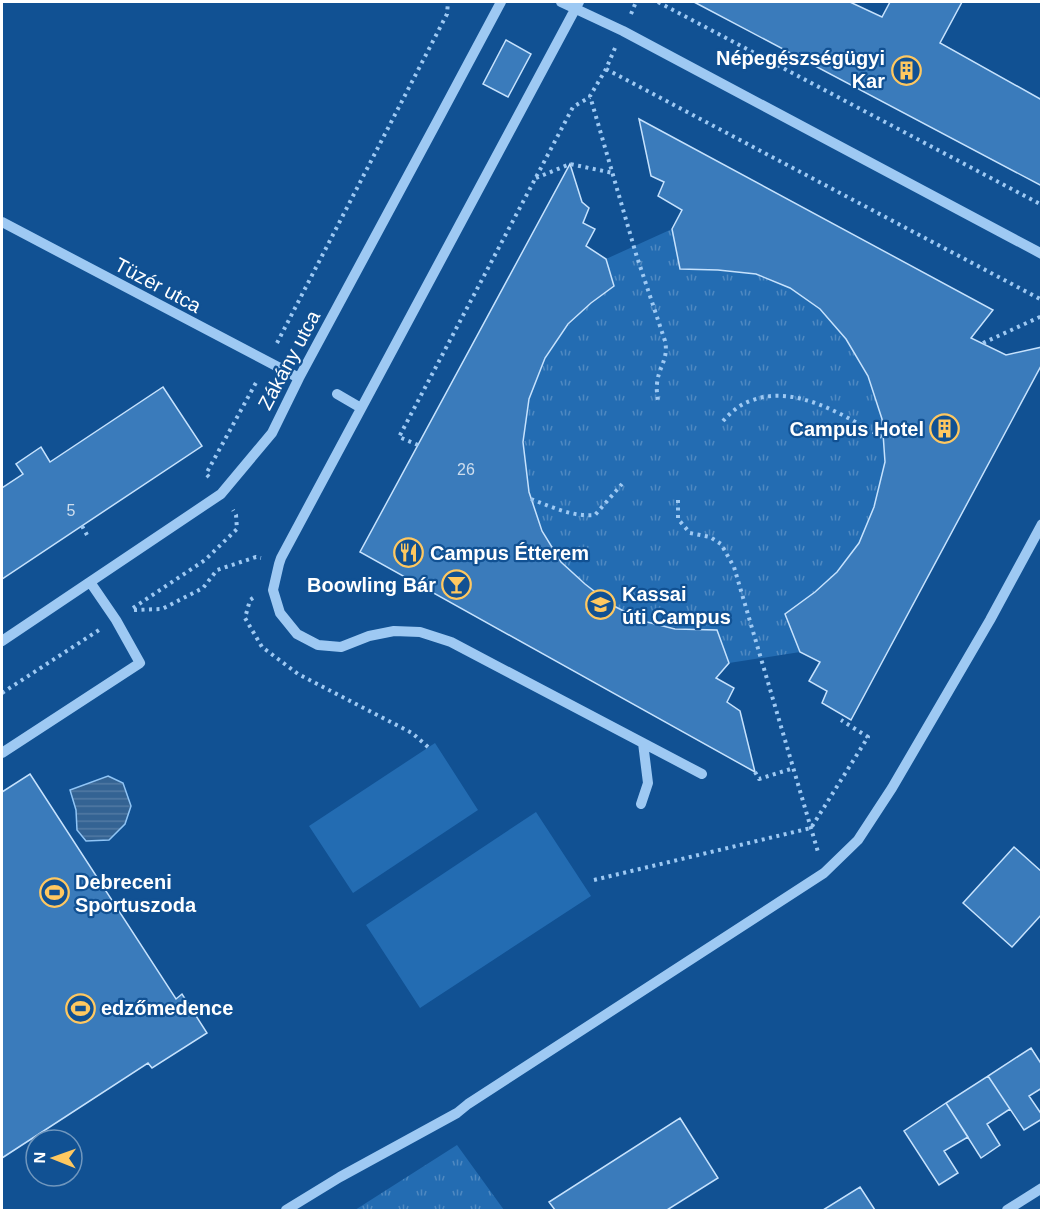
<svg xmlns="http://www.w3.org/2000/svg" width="1043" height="1212" viewBox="0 0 1043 1212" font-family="Arial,sans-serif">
  <defs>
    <pattern id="park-tufts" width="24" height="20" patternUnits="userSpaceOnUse" patternTransform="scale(1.5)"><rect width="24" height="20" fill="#236cb2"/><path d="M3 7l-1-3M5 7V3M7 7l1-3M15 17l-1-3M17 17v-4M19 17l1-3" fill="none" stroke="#4f89c1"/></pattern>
    <pattern id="water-rules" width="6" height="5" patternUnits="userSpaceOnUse" patternTransform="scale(1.5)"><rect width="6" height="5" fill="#346393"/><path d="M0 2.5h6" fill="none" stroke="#527aa3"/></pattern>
  </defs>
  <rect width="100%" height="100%" fill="#115193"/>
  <!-- green -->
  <path fill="#236cb2" d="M435 743 478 810 353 893 309 826Z
    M536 812 591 896 420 1008 366 925Z"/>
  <!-- park -->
  <path fill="url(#park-tufts)" d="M672 229 680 269 718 270 756 274 790 288 820 309 846 339 868 376 882 419 885 462 874 507 859 543 837 572 815 592 800 652 729 663 717 630C692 629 668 629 645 621 628 616 611 605 598 594 585 584 570 573 561 560 518 504 512 420 545 358 562 327 587 306 614 286L606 259Z
    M457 1145 504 1210H355Z"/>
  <!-- water -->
  <path fill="url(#water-rules)" stroke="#90c5f6" stroke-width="1.5" d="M108 776 123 783 131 806 125 824 109 840 86 841 77 830 76 810 70 790Z"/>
  <!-- building -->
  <path fill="#3a7bbb" stroke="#c6e2fd" stroke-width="1.5" d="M694 2H850L882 17 890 2H962L940 43 1042 100V186Z
    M506 40 531 54 508 97 483 84Z
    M639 119 993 310 971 338 1006 355 1042 347V364L851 720 822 703 827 691 809 681 820 662 800 652 785 614 815 592 837 572 859 543 874 507 885 462 882 419 868 376 846 339 820 309 790 288 756 274 718 270 680 269 672 229 682 210 658 196 664 182 651 176Z
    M570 164 582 202 589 208 583 223 595 229 586 246 606 259 614 286 591 303 568 324 545 358 529 399 523 442 529 492 542 531 561 562 585 584 612 605 643 621 675 629 717 630 729 663 716 678 734 688 727 702 740 711 755 772 360 552Z
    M163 387 202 446 2 579V488L23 474 16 464 41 447 50 462Z
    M30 774 176 999 182 994 207 1033 152 1068 148 1063 2 1158V792Z
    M1014 847 1042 872V914L1012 947 963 903Z
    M1031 1048 1042 1065V1088L1029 1096 1042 1115V1119L1024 1130 988 1076Z
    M988 1076 1010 1109 987 1124 1000 1145 981 1158 946 1103Z
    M946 1103 968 1137 944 1151 958 1173 939 1185 904 1131Z
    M680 1118 718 1178 667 1210H555L549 1202Z
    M860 1187 875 1210H823Z"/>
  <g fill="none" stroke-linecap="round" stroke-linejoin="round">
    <!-- path -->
    <path stroke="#9ec9f3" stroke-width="4" stroke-dasharray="3 4.5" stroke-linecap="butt" d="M658 2 1042 205
      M631 14 636 2
      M615 48 606 69 590 96 636 254 665 341C669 359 658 368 657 384 656 390 658 397 658 403
      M606 69 1042 300
      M536 178 570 164 613 173
      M277 343 447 14 448 2
      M983 343 1042 316
      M723 421C731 412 740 404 753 400 797 384 846 417 884 438
      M418 445 399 437 573 107 590 97
      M209 477 206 474 258 379
      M531 499C552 507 572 517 595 515L622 484
      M678 500V519L690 533 710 537 721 544 734 567 818 852
      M82 526 87 535
      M253 598 250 600 245 618 262 647 298 674 412 733 428 747
      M133 608 205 560 237 529 236 515 233 510
      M134 610 162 609 203 588 217 570 256 557 261 558
      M2 693 99 630
      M755 772 759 779 794 768
      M594 880 811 828 868 737 841 720"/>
    <!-- minor -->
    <path stroke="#9ec9f3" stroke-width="10" d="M561 2 623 31 1042 254
      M579 2 281 558 279 564 273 590 280 613 297 634 318 645 341 647 369 636 394 631 420 632 451 642 702 774
      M2 222 299 378
      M337 394 361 408
      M2 641 221 494 272 433 299 378 439 118 501 2
      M2 753 140 663 116 620 90 582
      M641 804 648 783 643 743
      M286 1210 340 1177 457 1113 468 1104 824 873 858 840 892 788 990 620 1042 524
      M1007 1210 1042 1188"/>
  </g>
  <!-- icons -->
  <defs>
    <symbol id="building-ring" viewBox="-11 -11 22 22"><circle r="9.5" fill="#115193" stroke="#ffc860" stroke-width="1.5"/><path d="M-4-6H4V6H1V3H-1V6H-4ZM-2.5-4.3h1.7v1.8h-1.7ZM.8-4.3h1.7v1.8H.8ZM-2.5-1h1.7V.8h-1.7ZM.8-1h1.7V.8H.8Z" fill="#ffc860"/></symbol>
    <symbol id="restaurant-ring" viewBox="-11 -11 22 22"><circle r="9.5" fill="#115193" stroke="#ffc860" stroke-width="1.5"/><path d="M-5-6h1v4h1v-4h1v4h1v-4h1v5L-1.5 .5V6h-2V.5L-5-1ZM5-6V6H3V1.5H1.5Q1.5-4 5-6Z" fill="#ffc860"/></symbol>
    <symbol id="bar-ring" viewBox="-11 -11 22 22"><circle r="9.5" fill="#115193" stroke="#ffc860" stroke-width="1.5"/><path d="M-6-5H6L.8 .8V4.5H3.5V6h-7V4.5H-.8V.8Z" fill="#ffc860"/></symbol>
    <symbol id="university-ring" viewBox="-11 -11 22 22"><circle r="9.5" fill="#115193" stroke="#ffc860" stroke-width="1.5"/><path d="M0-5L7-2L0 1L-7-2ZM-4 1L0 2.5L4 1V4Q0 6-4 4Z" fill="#ffc860"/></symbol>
    <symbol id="stadium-ring" viewBox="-11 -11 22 22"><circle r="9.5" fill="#115193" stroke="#ffc860" stroke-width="1.5"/><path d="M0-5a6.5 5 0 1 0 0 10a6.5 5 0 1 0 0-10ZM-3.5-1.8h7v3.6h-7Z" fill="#ffc860"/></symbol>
  </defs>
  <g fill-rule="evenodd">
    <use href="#building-ring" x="890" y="54" width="33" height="33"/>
    <use href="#building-ring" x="928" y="412" width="33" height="33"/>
    <use href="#restaurant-ring" x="392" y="536" width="33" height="33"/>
    <use href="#bar-ring" x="440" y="568" width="33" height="33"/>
    <use href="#university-ring" x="584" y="588" width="33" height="33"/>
    <use href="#stadium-ring" x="38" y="876" width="33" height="33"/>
    <use href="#stadium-ring" x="64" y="992" width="33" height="33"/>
  </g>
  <g text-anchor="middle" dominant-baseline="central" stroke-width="4.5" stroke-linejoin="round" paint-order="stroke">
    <!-- number labels -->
    <g font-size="16" fill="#cedeee">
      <text x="466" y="469">26</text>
      <text x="71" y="510">5</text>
    </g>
    <!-- poi labels -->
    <g font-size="20" font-weight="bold" fill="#fff" stroke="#115193" text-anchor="start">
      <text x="885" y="58" text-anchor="end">Népegészségügyi<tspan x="885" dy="23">Kar</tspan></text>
      <text x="924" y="429" text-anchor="end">Campus Hotel</text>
      <text x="430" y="553">Campus Étterem</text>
      <text x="436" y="585" text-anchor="end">Boowling Bár</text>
      <text x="622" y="594">Kassai<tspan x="622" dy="23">úti Campus</tspan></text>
      <text x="75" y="882">Debreceni<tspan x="75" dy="23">Sportuszoda</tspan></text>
      <text x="101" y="1008">edzőmedence</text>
    </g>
    <!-- street labels -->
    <g font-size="20" fill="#fff" stroke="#115193">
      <text transform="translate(158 285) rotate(28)">Tüzér utca</text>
      <text transform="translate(289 360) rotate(-62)">Zákány utca</text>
    </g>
  </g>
  <!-- border -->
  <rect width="1043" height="1212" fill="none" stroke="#ffffff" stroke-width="6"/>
  <!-- north arrow -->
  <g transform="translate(54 1158) rotate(271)"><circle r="28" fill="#115193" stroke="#7097be" stroke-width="1.5"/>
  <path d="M0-4.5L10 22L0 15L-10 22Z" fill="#ffc860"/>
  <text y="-9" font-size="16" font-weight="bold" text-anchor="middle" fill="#ffffff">N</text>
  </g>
</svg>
